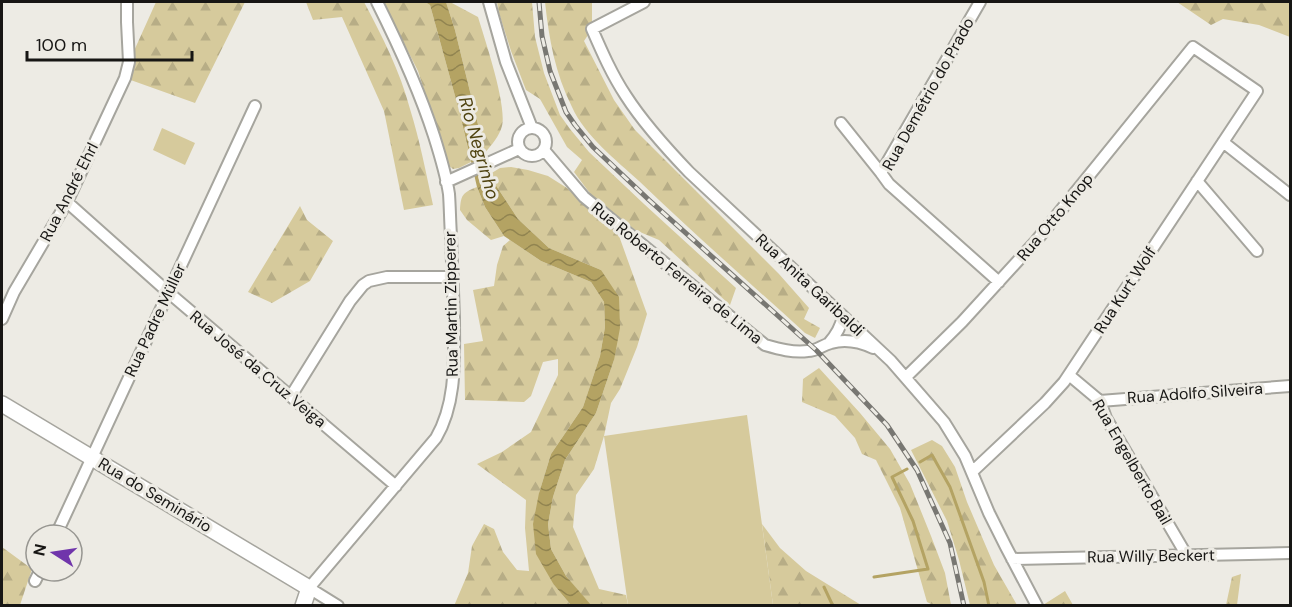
<svg xmlns="http://www.w3.org/2000/svg" width="1292" height="607" viewBox="0 0 1292 607" font-family="'DM Sans',sans-serif">
  <defs>
    <pattern id="forest-firs" width="22" height="20" patternUnits="userSpaceOnUse" patternTransform="scale(1.5)"><rect width="22" height="20" fill="#d6ca9c"/><path d="M5 1l3.5 6h-7zM16 11l3.5 6h-7z" fill="#b7ad86"/></pattern>
    <pattern id="water-waves" width="16" height="10" patternUnits="userSpaceOnUse" patternTransform="scale(1.5)"><rect width="16" height="10" fill="#b4a363"/><path d="M0 5q4-4 8 0t8 0" fill="none" stroke="#918450"/></pattern>
  </defs>
  <rect width="100%" height="100%" fill="#edebe4"/>
  <!-- forest -->
  <path fill="url(#forest-firs)" d="M156 2H245L195 103 125 78 129 62Z
    M306 2H364C382 36 400 71 410 109 420 141 426 173 433 205L404 210 384 111 342 17 313 20Z
    M383 2H425L430 5 460 114 471 162 459 168 453 169 448 165 418 71Z
    M446 2H450L478 17C485 40 507 105 502 126 499 137 492 144 485 153L455 30Z
    M497 2H532L535 37 544 73 560 115 570 129 589 152 644 204 736 288 730 305 659 240 635 230 592 196 574 172 582 160 567 147 540 99 526 90 511 51 499 13Z
    M545 2H592V29L584 41 614 100 635 130 779 274 809 308 804 319 820 328 815 338 805 333C749 282 693 233 639 181 616 160 585 136 572 107 555 73 549 39 545 2Z
    M1177 2H1290V37L1259 25 1223 19 1211 25Z
    M511 167 528 170 548 176 567 188 618 233 647 314 637 347 620 389 611 403 604 436 594 469 576 495 573 527 599 589 626 595 628 605 591 606 589 604 566 576 551 549 548 524 553 497 565 460 596 413 614 360 601 270 549 248 518 219 491 178 490 174 500 168Z
    M477 187 485 207 504 236 491 240 467 220 460 210C461 195 462 193 477 187Z
    M300 206 307 220 333 241 310 281 272 303 248 292Z
    M510 240 541 261 591 282 604 302 605 327 600 356 583 407 551 454 539 493 554 585 571 605 454 606 468 573 472 546 484 524 494 529 503 552 517 570 529 571 525 528 526 500 477 464 502 452 531 432 558 375V359L543 362 531 396 524 402 465 400 464 344 483 341 473 290 494 286 497 265 503 246Z
    M819 368 860 413 890 449 910 484 931 536 945 573 951 605H933L927 602 900 508 876 460 862 454 855 438 835 416 802 402 803 379Z
    M932 440 942 446 955 467 967 502 994 565 1017 605H970L959 560 947 521 911 450Z
    M762 524 780 548 806 571 861 605H773Z
    M2 547 32 569 20 605H2Z
    M1241 574 1237 605H1226L1232 577Z
    M1065 591 1073 605H1043Z"/>
  <!-- pitch -->
  <path fill="#d6ca9c" d="M162 128 195 143 185 165 153 150Z
    M747 415 773 605H628L604 436Z"/>
  <!-- water -->
  <path fill="url(#water-waves)" d="M425 2H446L455 30 491 178 518 219 549 248 601 270 619 297 620 328 614 360 596 413 565 460 553 497 548 524 551 549 566 576 591 605H571L554 585 536 554 533 524 539 493 551 454 583 407 600 356 605 327 604 302 591 282 541 261 504 236 485 207 477 187 460 114 430 5Z"/>
  <g fill="none" stroke-linecap="round" stroke-linejoin="round">
    <!-- stream -->
    <path stroke="#b4a363" stroke-width="3" d="M920 462 932 455 950 487 984 582 989 606
      M874 577 928 569 913 521 892 477 907 469
      M824 587 833 606"/>
    <defs>
      <path id="street" d="M489 2 506 62 532 128
        M644 2 592 29C602 52 612 75 626 96 644 124 666 148 689 172L891 361 944 422 965 456 989 513 1006 547 1037 606
        M980 2 881 173 889 184 999 282
        M841 123 881 173
        M518 142a14 14 0 1 1 28 0a14 14 0 1 1-28 0Z
        M1223 142 1290 195
        M544 150 584 197 765 345C779 349 793 353 808 351 817 351 822 345 831 343 845 339 860 342 873 348
        M1197 181 1257 251
        M446 182 519 149
        M67 202 168 292 396 486
        M2 319 14 292 67 202 125 78 129 62 127 22V2
        M829 343C837 334 841 327 843 316
        M1069 375 1100 401 1106 418 1187 556
        M906 377 962 322 1036 241 1193 47 1257 91 1064 382 1045 403 972 472
        M291 396 350 301 363 285 369 281 387 277H453
        M1100 401 1290 386
        M56 535 255 106
        M1012 559 1290 553
        M35 581 40 571
        M338 606 309 588 436 438C457 402 454 359 454 318 453 290 452 263 451 235 450 222 450 208 449 194 446 174 440 155 434 136 419 89 399 46 377 2"/>
      <path id="secondary" d="M2 404 309 588 303 606"/>
    </defs>
    <!-- street casing -->
    <use href="#street" stroke="#a6a59e" stroke-width="14"/>
    <!-- secondary casing -->
    <use href="#secondary" stroke="#a6a59e" stroke-width="18"/>
    <!-- street -->
    <use href="#street" stroke="#fff" stroke-width="10"/>
    <!-- secondary -->
    <use href="#secondary" stroke="#fff" stroke-width="15"/>
    <defs>
      <path id="rail" d="M539 2 542 36 550 71 566 112 575 125 593 147 649 200 816 350 887 425 917 470 950 543 964 606"/>
    </defs>
    <!-- rail casing -->
    <use href="#rail" stroke="#787772" stroke-width="5"/>
    <!-- rail -->
    <use href="#rail" stroke="#edebe4" stroke-width="3" stroke-dasharray="9" stroke-linecap="butt"/>
  </g>
  <g text-anchor="middle" dominant-baseline="central" stroke-width="6" stroke-linejoin="round" paint-order="stroke">
    <!-- street labels -->
    <g font-size="16" fill="#171614" stroke="#edebe4">
      <text transform="translate(928 94) rotate(-61)">Rua Demétrio do Prado</text>
      <text transform="translate(69 192) rotate(-63)">Rua André Ehrl</text>
      <text transform="translate(1055 217) rotate(-50)">Rua Otto Knop</text>
      <text transform="translate(677 273) rotate(39)">Rua Roberto Ferreira de Lima</text>
      <text transform="translate(810 285) rotate(43)">Rua Anita Garibaldi</text>
      <text transform="translate(1125 290) rotate(-57)">Rua Kurt Wolf</text>
      <text transform="translate(451 304) rotate(-91)">Rua Martin Zipperer</text>
      <text transform="translate(155 320) rotate(-65)">Rua Padre Müller</text>
      <text transform="translate(258 369) rotate(40)">Rua José da Cruz Veiga</text>
      <text transform="translate(1195 393) rotate(-4)">Rua Adolfo Silveira</text>
      <text transform="translate(1132 462) rotate(60)">Rua Engelberto Bail</text>
      <text transform="translate(155 495) rotate(31)">Rua do Seminário</text>
      <text transform="translate(1151 556) rotate(-1)">Rua Willy Beckert</text>
    </g>
    <!-- water labels -->
    <g font-size="18" font-style="italic" fill="#4f4310" stroke="#edebe4">
      <text transform="translate(479 148) rotate(74)">Rio Negrinho</text>
    </g>
  </g>
  <!-- border -->
  <rect width="1292" height="607" fill="none" stroke="#171614" stroke-width="6"/>
  <!-- north arrow -->
  <g transform="translate(54 553) rotate(282)"><circle r="28" fill="#edebe4" stroke="#979691" stroke-width="1.5"/>
  <path d="M0-4.5L10 22L0 15L-10 22Z" fill="#7035ab"/>
  <text y="-9" font-size="16" font-weight="bold" text-anchor="middle" fill="#171614">N</text>
  </g>
  <!-- scale -->
  <path d="M27 51v9h165v-9" fill="none" stroke="#171614" stroke-width="3"/>
  <text x="36" y="51" font-size="18" fill="#171614" stroke="#edebe4" stroke-width="4.5" paint-order="stroke">100 m</text>
</svg>
